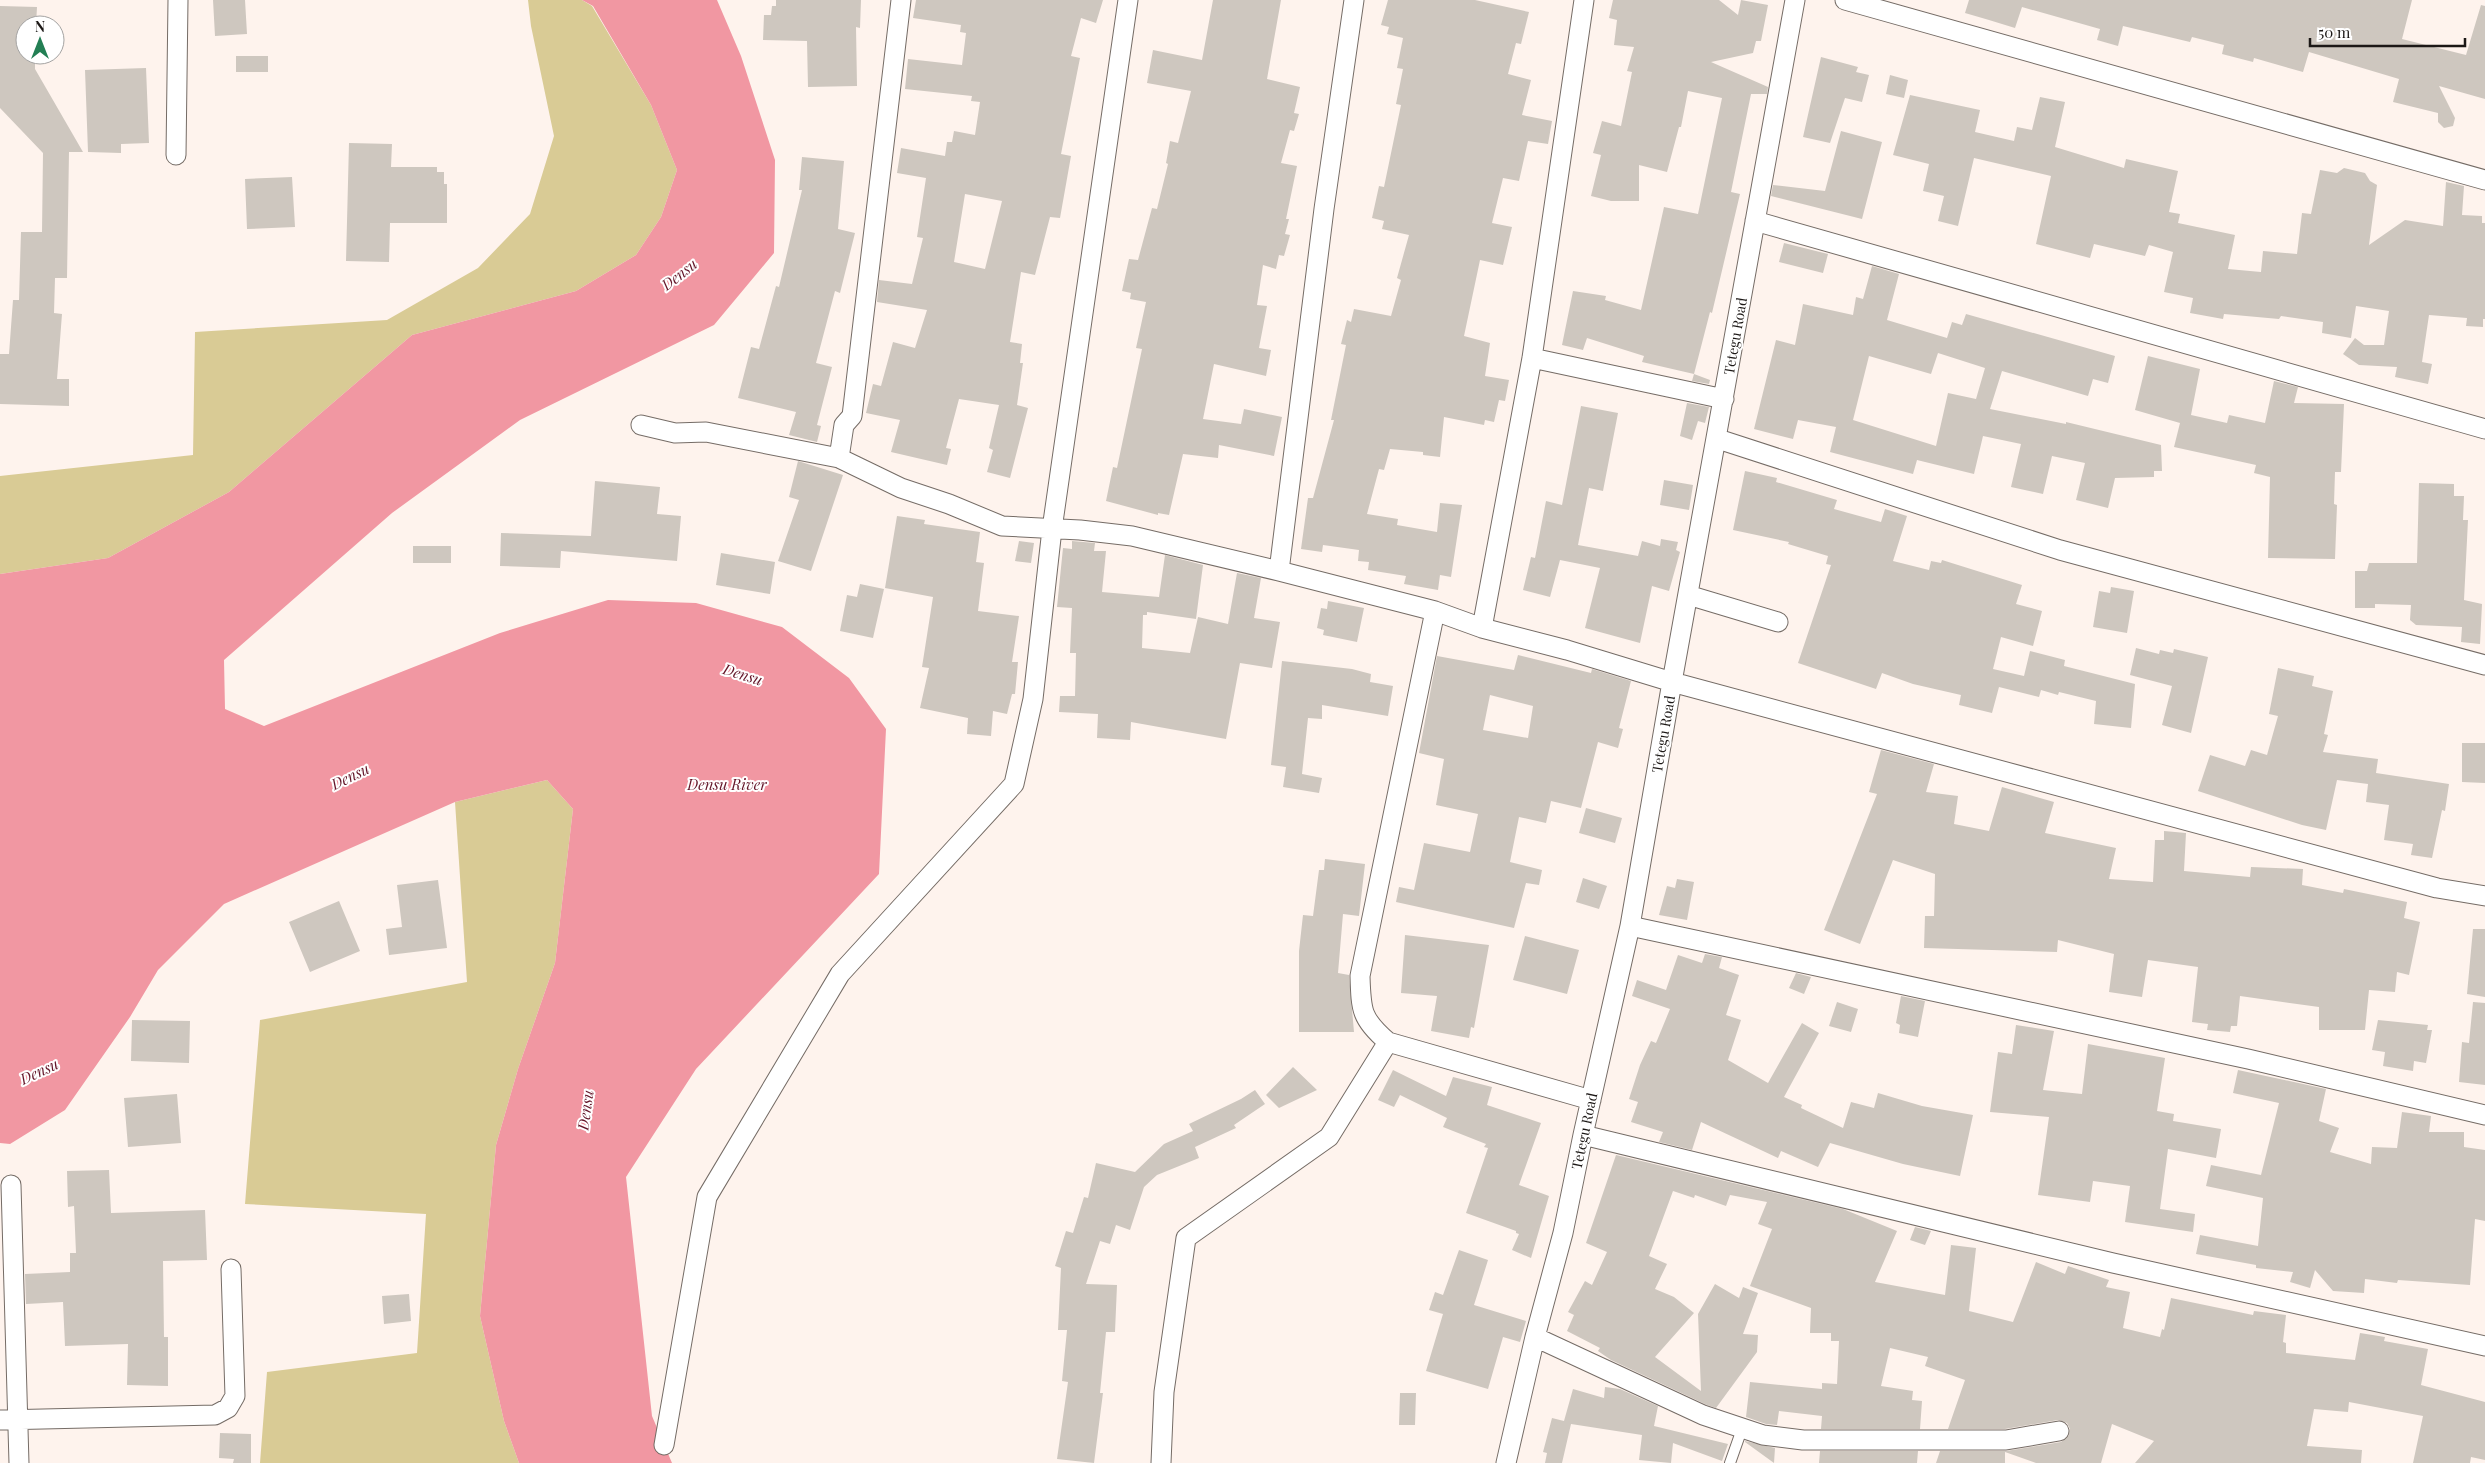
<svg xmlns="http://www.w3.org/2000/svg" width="2485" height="1463" viewBox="0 0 2485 1463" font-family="'Playfair Display',serif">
  <rect width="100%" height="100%" fill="#fef3ed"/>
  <!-- green -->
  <path fill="#d9cb95" d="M528 0H582L592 6 651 105 677 170 661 217 636 255 576 291 412 335 229 492 108 558 0 574V476L193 455 195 332 387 320 478 268 530 214 554 136 531 26Z
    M547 780 573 809 555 963 518 1069 496 1145 480 1316 504 1421 519 1463H260L267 1372 417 1353 426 1214 245 1204 260 1020 467 982 455 802Z"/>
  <!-- water -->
  <path fill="#f197a2" d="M582 0H717L741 56 775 160 774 253 714 325 520 420 392 513 224 660 225 709 264 726 500 633 608 600 696 603 782 627 849 678 886 729 879 874 696 1069 626 1177 652 1416 672 1463H519L504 1421 480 1316 496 1145 518 1069 555 963 573 809 547 780 455 802 224 904 158 970 130 1017 65 1110 10 1144 0 1143V574L108 558 229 492 412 335 576 291 636 255 661 217 677 170 651 105 593 6Z"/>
  <!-- building -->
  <path fill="#cec7bf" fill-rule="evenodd" d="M213 0H245L247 34 215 36Z
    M776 0H861L860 28 856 27 857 86 808 87 807 41 763 40 764 15H771L772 6H776Z
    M916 0H1103L1096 23 1081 18 1071 56 1080 58 1061 154 1071 156 1060 218 1050 217 1035 275 1021 272 1010 342 1022 344 1020 363H1023L1017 405 1028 408 1010 478 987 472 993 450 989 448 999 405 959 399 946 448 951 449 947 465 891 452 900 420 866 413 873 384 881 386 893 342 915 348 927 310 877 302 879 280 912 284 923 238 917 237 926 178 897 173 901 148 945 156 947 142H952L954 131 975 135 980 102 971 101 972 96 905 89 908 59 962 65 966 33 960 32 961 25 913 18ZM965 194 1002 201 985 269 954 262Z
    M1213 0H1281L1267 79 1300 87 1294 113 1299 114 1294 131 1290 130 1281 163 1297 166 1286 219H1289L1285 234 1290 235 1284 256 1279 255 1276 269 1263 265 1257 305 1267 306 1259 348 1271 350 1266 376 1214 364 1203 419 1241 424 1244 409 1282 417 1274 456 1219 445 1218 458 1183 454 1169 515 1158 513V515L1106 501 1113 467 1117 468 1142 349 1136 348 1146 302 1130 299 1131 293 1122 291 1129 259 1138 260 1152 208 1157 209 1168 164 1166 163 1170 141 1178 143 1191 91 1147 83 1153 50 1202 60Z
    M1388 0H1475L1529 12 1521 44 1516 43 1508 74 1531 80 1522 115 1552 121 1548 144 1528 141 1519 181 1503 178 1492 223 1512 227 1503 265 1480 260 1464 336 1490 343 1485 376 1509 380 1505 401 1499 400 1494 422 1485 420 1484 425 1444 417 1440 457 1423 455V452L1390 449 1384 470 1379 469 1367 514 1398 519 1397 525 1437 532 1440 503 1462 505 1451 577 1440 575 1438 590 1404 584 1406 576 1368 570 1369 562 1358 561 1359 550 1323 545 1322 552 1301 549 1308 498H1313L1334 420H1331L1346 345 1341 344 1347 320 1351 322 1354 309 1391 316 1401 280 1397 278 1409 235 1382 229 1384 221 1372 218 1379 186 1384 187 1401 105 1396 104 1403 69 1397 68 1403 38 1387 34 1389 27 1381 25Z
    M1613 0H1719L1738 15 1741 0 1768 5 1761 41H1756L1753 53 1711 62 1768 87 1767 94H1751L1731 192 1740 194 1712 313 1710 312 1694 374 1642 362 1644 356 1587 338 1583 350 1562 345 1573 291 1606 296 1605 300 1641 310 1664 207 1698 214 1722 98 1688 91 1681 127H1679L1667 172 1639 165V201H1611L1591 196 1601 155 1593 153 1602 121 1621 126 1632 72 1627 71 1634 47 1614 45 1617 20 1609 18Z
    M1969 0H2412L2402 39 2466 55 2481 5 2485 6V99L2439 86 2455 118 2453 126 2444 128 2438 122V113L2393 102 2399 79 2309 52 2303 72 2254 58 2253 62 2222 54 2224 45 2192 37 2190 42 2123 26 2118 46 2097 40 2100 29 2022 7 2015 28 1989 20 1965 13Z
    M0 6 37 7 36 25H25V55H35V69L83 152H69L67 278H55L54 313 62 314 57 379H69V406L0 404V354H9L13 300H19L21 232H42L43 153 0 108Z
    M236 56H268V72H236Z
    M1821 57 1858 67 1856 72 1869 75 1862 102 1845 98 1830 143 1803 137Z
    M146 68 149 143 121 144V153L88 152 85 70Z
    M1890 75 1908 80 1904 98 1886 94Z
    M1910 95 1980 110 1975 132 2014 141 2017 127 2032 130 2040 97 2065 102 2055 147 2124 168 2126 159 2178 171 2169 212 2180 214 2178 223 2235 235 2228 269 2261 272 2263 251 2297 254 2302 213 2311 214 2320 170 2337 173 2344 168 2365 173 2370 181 2377 185 2369 245 2405 220 2443 226 2446 182 2464 186 2462 215 2482 216V223H2485V319H2483V327L2466 326 2467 318 2429 315 2422 362 2432 364 2428 384 2395 377 2397 367 2359 365 2343 354 2355 338 2364 345H2384L2389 311 2356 306 2351 338 2322 333 2323 322 2281 316 2279 319 2224 314 2223 319 2190 313 2193 298 2164 292 2173 252 2149 245 2145 256 2094 244 2090 258 2036 244 2051 176 1974 158 1958 226 1938 221 1944 196 1923 191 1929 164 1893 155Z
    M1841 131 1882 142 1862 219 1771 196 1773 185 1825 191Z
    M349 143 392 144 391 167H437V172H444V184H447V223H390L389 262 346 261Z
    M802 157 844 161 838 229 855 233 840 293 835 291 816 363 832 367 817 425 821 426 817 442 789 435 796 412 738 398 751 347 759 349 776 286 779 287 802 190H799Z
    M292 177 295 227 247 229 245 179Z
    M1784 243 1828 254 1823 273 1779 262Z
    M1872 266 1899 274 1887 320 1947 338 1952 322 1962 325 1966 314 2115 356 2108 383 2093 379 2088 396 2002 371 1990 409 2066 424V422L2161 445 2162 471H2154V477L2115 478 2108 508 2076 500 2085 463 2052 456 2043 494 2011 487 2021 444 1983 436 1974 474 1917 460 1913 474 1830 452 1836 427 1798 420 1793 439 1754 429 1776 340 1795 345 1803 304 1853 315 1856 297 1863 299ZM1938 353 1985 368 1976 399 1948 393 1936 446 1853 420 1869 356 1931 374Z
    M2148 356 2200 369 2191 415 2227 423 2229 415 2265 423 2274 381 2298 387 2294 403 2344 404 2341 472H2335L2334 504 2337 505 2335 559 2268 558 2270 477 2254 473 2256 465 2174 447 2180 423 2135 410Z
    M1694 374 1710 380 1709 384 1692 381Z
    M1687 403 1709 407 1705 423 1698 421 1692 440 1680 436Z
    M1581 406 1618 413 1603 491 1589 488 1578 545 1638 556 1642 541 1660 546 1661 539 1678 542 1676 550 1680 552 1669 591 1652 586 1640 643 1585 628 1600 568 1560 560 1550 597 1523 590 1531 557 1535 558 1546 501 1562 505Z
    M798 461 843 475 811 571 778 561 799 500 789 497Z
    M1745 471 1777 478 1776 482 1837 500 1834 509 1881 522 1885 509 1907 516 1893 561 1929 570 1931 561 1941 563 1942 560 2022 585 2016 604 2042 611 2033 646 2001 637 1993 669 2024 676 2030 651 2065 660 2064 666 2135 684 2131 728 2094 724 2096 701 2059 692 2058 695 2041 690 2039 697 1999 687 1992 713 1959 705 1961 695 1913 684 1882 673 1876 689 1798 663 1831 565 1826 564 1828 556 1788 544 1789 542 1733 530Z
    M1664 480 1693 485 1689 510 1660 505Z
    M595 481 660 487 657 514 681 516 677 561 561 551 560 568 500 566 501 533 591 536Z
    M2419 483 2454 484V496H2464L2463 520H2468L2464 600 2482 604 2480 644 2461 642 2462 627 2416 625 2410 620 2411 605 2375 604V608H2355V571H2367L2369 563H2417Z
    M897 516 925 520 924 524 980 532 976 562 984 563 978 611 1019 616 1012 662H1018L1015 694H1012L1007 714 993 711 991 736 967 734 968 718 920 708 929 668 922 667 933 597 885 588Z
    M1019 541 1034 543 1031 563 1015 561Z
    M1072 541 1095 543 1094 551H1106L1102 592 1159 597 1165 555 1203 565 1196 619 1147 612V615H1143L1142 648 1190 653 1198 617 1228 624 1237 573 1261 578 1254 618 1280 622 1272 668 1240 663 1226 739 1131 722 1130 740 1097 738 1098 714 1059 712 1060 696H1075L1076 653H1070L1072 608 1057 607 1063 548 1072 549Z
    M413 546H451V563H413Z
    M721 553 775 562 770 594 716 585Z
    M860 584 884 589 873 638 840 631 847 595 857 597Z
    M2111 587 2134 591 2127 633 2093 627 2099 591 2110 593Z
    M1328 601 1364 608 1357 642 1323 635 1324 630 1317 628 1321 608 1327 609Z
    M2136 648 2159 654 2160 650 2173 653 2174 649 2208 657 2191 733 2162 725 2172 686 2130 675Z
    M1518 655 1591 673 1592 669 1631 681 1619 728 1623 729 1618 748 1598 742 1581 808 1551 801 1546 823 1519 817 1510 862 1542 870 1539 885 1526 883 1514 928 1396 902 1399 887 1414 890 1424 843 1470 852 1478 814 1436 805 1444 759 1419 753 1437 656 1514 670ZM1490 695 1533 706 1528 738 1483 730Z
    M1282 661 1352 669 1371 674 1370 682 1393 686 1388 716 1322 705V719L1308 718 1302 774 1322 778 1319 793 1283 787 1286 767 1271 765Z
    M2278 668 2314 676 2312 686 2333 691 2324 734 2328 735 2323 752 2378 759 2376 773 2449 784 2445 811 2442 810 2432 858 2411 855 2413 844 2384 840 2389 805 2366 802 2368 784 2337 780 2326 830 2302 825 2198 791 2210 755 2245 766 2251 750 2267 755 2278 716 2269 714Z
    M2462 743H2485V783L2462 782Z
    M1881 750 1934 764 1926 792 1958 796 1954 824 1989 831 2002 787 2054 802 2045 833 2116 848 2109 879 2153 882 2155 840H2164V831L2186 833 2184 871 2250 877 2251 867 2303 869 2302 885 2343 893 2344 889 2407 902 2404 918 2420 922 2409 975 2397 972 2395 992 2369 990 2365 1030H2319V1007L2240 996 2237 1026H2231L2230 1032 2207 1030 2208 1024 2192 1022 2198 967 2148 960 2142 997 2109 992 2114 954 2058 940 2057 952 1924 948 1925 916H1934L1935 874 1893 860 1860 944 1824 930 1877 794 1869 792Z
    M1586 808 1622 818 1615 843 1579 833Z
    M1325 859 1365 864 1359 916 1343 914 1338 973 1349 975 1354 1032H1299V951L1303 915 1313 916 1319 870H1324Z
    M1583 878 1607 886 1599 909 1576 902Z
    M1677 879 1694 882 1687 920 1659 915 1667 886 1675 888Z
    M438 880 447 948 389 955 386 929 402 927 397 885Z
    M339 901 360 951 310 972 289 922Z
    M2473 929H2485V997L2467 994Z
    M1405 935 1489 945 1474 1028 1471 1027 1469 1038 1431 1031 1437 996 1401 993Z
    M1525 936 1579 950 1567 994 1513 980Z
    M1705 954 1722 957 1719 968 1739 975 1726 1015 1741 1020 1728 1060 1768 1083 1802 1023 1819 1033 1784 1097 1802 1105 1801 1108 1843 1128 1851 1102 1874 1108 1878 1093 1922 1106 1973 1115 1960 1176 1903 1164 1830 1143 1818 1167 1781 1151 1778 1158 1701 1122 1692 1150 1659 1142 1663 1132 1631 1122 1638 1102 1629 1099 1640 1065 1651 1041 1656 1043 1670 1009 1632 996 1637 980 1666 990 1678 955 1702 963Z
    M1796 973 1811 977 1804 994 1789 988Z
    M1901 996 1925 1001 1918 1037 1899 1033 1900 1025 1896 1023Z
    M1837 1002 1858 1009 1851 1032 1829 1026Z
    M2473 1002 2485 1003V1085L2459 1082 2462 1042 2469 1043Z
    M132 1020 190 1021 189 1063 131 1061Z
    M2378 1020 2428 1025 2427 1030H2432L2426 1063 2414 1061 2413 1071 2383 1066 2385 1052 2372 1050Z
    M2016 1025 2054 1031 2043 1090 2082 1094 2088 1044 2165 1058 2157 1111 2174 1114 2173 1121 2221 1129 2216 1158 2168 1149 2160 1209 2195 1214 2193 1232 2125 1222 2130 1186 2093 1181 2090 1202 2038 1195 2049 1117 1990 1112 1998 1052 2012 1054Z
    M1293 1067 1317 1090 1279 1108 1266 1095Z
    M1393 1070 1446 1096 1453 1077 1492 1087 1487 1105 1541 1123 1519 1185 1549 1196 1531 1258 1512 1250 1519 1234 1516 1233V1231L1466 1213 1488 1148 1484 1147 1486 1144 1443 1127 1447 1118 1400 1095 1394 1107 1378 1100Z
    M2238 1070 2326 1089 2319 1121 2339 1128 2330 1152 2371 1164 2372 1147 2397 1148 2402 1112 2431 1116 2429 1132H2464V1147L2485 1150V1221L2475 1219 2470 1285 2398 1280 2397 1283 2365 1279 2364 1293 2333 1291 2315 1270 2310 1288 2290 1282 2293 1272 2256 1268V1265L2196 1254 2200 1235 2258 1246 2263 1198 2206 1186 2211 1165 2261 1175 2279 1103 2233 1093Z
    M1255 1090 1265 1104 1234 1125 1236 1128 1195 1147 1199 1158 1157 1175 1144 1187 1130 1230 1116 1225 1110 1244 1100 1241 1086 1284 1117 1285 1115 1332H1106L1100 1393H1103L1094 1463 1057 1459 1068 1382 1062 1381 1067 1330H1058L1061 1268 1055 1266 1066 1231 1073 1233 1084 1197 1088 1198 1096 1163 1135 1172 1164 1144 1193 1131 1189 1124 1241 1099Z
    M177 1094 181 1143 128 1147 124 1098Z
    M1616 1155 1843 1209 1897 1231 1875 1282 1945 1295 1951 1245 1976 1248 1969 1311 2013 1322 2036 1262 2065 1274 2068 1266 2109 1280 2106 1287 2130 1292 2123 1328 2160 1337 2162 1329 2164 1330 2171 1298 2253 1315 2254 1311 2286 1315 2283 1342 2286 1343V1353L2355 1360 2360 1333 2385 1337 2384 1341 2428 1349 2421 1385 2485 1402V1460L2471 1457 2470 1463H2413L2423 1416 2349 1402 2348 1412 2314 1409 2307 1446 2362 1450 2361 1463H2135L2154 1441 2112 1424 2101 1463H2036L2005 1452V1463H1936L1940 1451H2006L2061 1442 2069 1435 2070 1429 2067 1423 2058 1420 2005 1429H1948L1965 1380 1925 1366 1928 1357 1890 1348 1881 1386 1913 1391 1912 1400 1922 1401 1920 1429H1821L1822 1416 1779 1411 1777 1425 1766 1424 1746 1417 1750 1382 1822 1389V1383L1837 1384 1839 1341H1831V1333H1810L1811 1308 1750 1286 1772 1229 1758 1224 1767 1202 1730 1195 1726 1206 1695 1195 1694 1198 1673 1191 1649 1256 1667 1264 1655 1289 1674 1297 1694 1313 1655 1357 1701 1391 1698 1314 1715 1284 1739 1298 1743 1287 1758 1293 1743 1334 1758 1335 1757 1352 1716 1408 1707 1405 1611 1360 1598 1351 1600 1348 1567 1331 1574 1315 1568 1312 1585 1281 1592 1285 1607 1252 1586 1243Z
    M109 1170 111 1213 205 1210 207 1260 163 1261 164 1337H168V1386L127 1385 128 1344 65 1346 63 1302 26 1304 25 1274 70 1272V1253H76L74 1206 68 1207 67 1171Z
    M1915 1227 1931 1231 1925 1245 1910 1240Z
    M1459 1250 1488 1260 1474 1305 1526 1321 1520 1342 1503 1337 1488 1389 1426 1371 1443 1314 1429 1310 1435 1292 1443 1295Z
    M409 1294 411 1321 384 1324 382 1296Z
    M1605 1387 1620 1389 1658 1406 1654 1426 1728 1444 1722 1461 1673 1443 1671 1463 1639 1460 1642 1435 1571 1424 1562 1463H1545L1547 1453 1543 1452 1552 1418 1564 1421 1573 1389 1604 1398Z
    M1400 1393H1416L1415 1425H1399Z
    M220 1433 251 1434V1463H233L234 1459 219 1458Z
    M1745 1441 1775 1448 1774 1463 1745 1442Z
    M1820 1451H1918L1917 1463H1819Z"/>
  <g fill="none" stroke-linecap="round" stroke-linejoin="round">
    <defs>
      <path id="lane" d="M1730 1463 1742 1429"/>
      <path id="street" d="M1845 0 2485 180
        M176 155 178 0
        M1755 221 2485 429
        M1532 358 1724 399
        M641 425 675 433 706 432 839 458 901 488 949 504 1002 526 1080 530 1132 536 1279 571 1435 611 1482 628 1567 650 1672 682 2437 888 2485 896
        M1718 439 2060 550 2485 665
        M839 458 844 425 852 416 901 0
        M1279 571 1324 209 1354 0
        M1688 595 1778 622
        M1435 611 1360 976C1361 1010 1361 1019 1388 1042L1591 1100
        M1482 628 1532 358 1584 0
        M1630 926 2248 1059 2485 1115
        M1583 1135 2113 1263 2485 1346
        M11 1185 19 1463
        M1535 1337 1703 1415 1763 1435 1803 1440H2006L2059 1431
        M0 1420 215 1415 228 1408 235 1396 231 1269
        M664 1445 707 1197 840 974 1014 784 1033 699 1052 529 1128 0
        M1161 1463 1164 1392 1186 1238 1329 1137 1388 1042
        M1506 1463 1535 1337 1563 1233 1583 1135 1630 926 1672 682 1795 0"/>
    </defs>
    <!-- lane casing -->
    <use href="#lane" stroke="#756c66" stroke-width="12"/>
    <!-- street casing -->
    <use href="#street" stroke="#756c66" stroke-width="21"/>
    <!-- lane -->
    <use href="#lane" stroke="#fff" stroke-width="10"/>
    <!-- street -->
    <use href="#street" stroke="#fff" stroke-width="19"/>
  </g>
  <g text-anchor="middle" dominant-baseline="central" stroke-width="4" stroke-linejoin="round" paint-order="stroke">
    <!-- street labels -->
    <g font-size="14" fill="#1c1816" stroke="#fff">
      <text transform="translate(1735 336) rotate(-80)">Tetegu Road</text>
      <text transform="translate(1663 734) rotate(-80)">Tetegu Road</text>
      <text transform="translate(1584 1131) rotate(-78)">Tetegu Road</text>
    </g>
    <!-- water labels -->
    <g font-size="15" font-style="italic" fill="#621427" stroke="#fff">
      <text transform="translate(679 274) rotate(-38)">Densu</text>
      <text transform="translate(743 674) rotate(17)">Densu</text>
      <text transform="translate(350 776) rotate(-26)">Densu</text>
      <text x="727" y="784">Densu River</text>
      <text transform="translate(39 1071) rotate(-25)">Densu</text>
      <text transform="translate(585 1110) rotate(-82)">Densu</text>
    </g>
  </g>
  <!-- north arrow -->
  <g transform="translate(40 40)"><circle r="24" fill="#ffffff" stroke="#a4a3a2"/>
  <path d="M0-4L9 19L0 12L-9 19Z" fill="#237f54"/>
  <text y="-8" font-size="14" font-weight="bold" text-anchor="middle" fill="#1c1816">N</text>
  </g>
  <!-- scale -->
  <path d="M2310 38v8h155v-8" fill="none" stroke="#1c1816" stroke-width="2.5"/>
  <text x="2318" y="38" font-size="15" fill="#1c1816" stroke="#ffffff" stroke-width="4" paint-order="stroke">50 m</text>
</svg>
